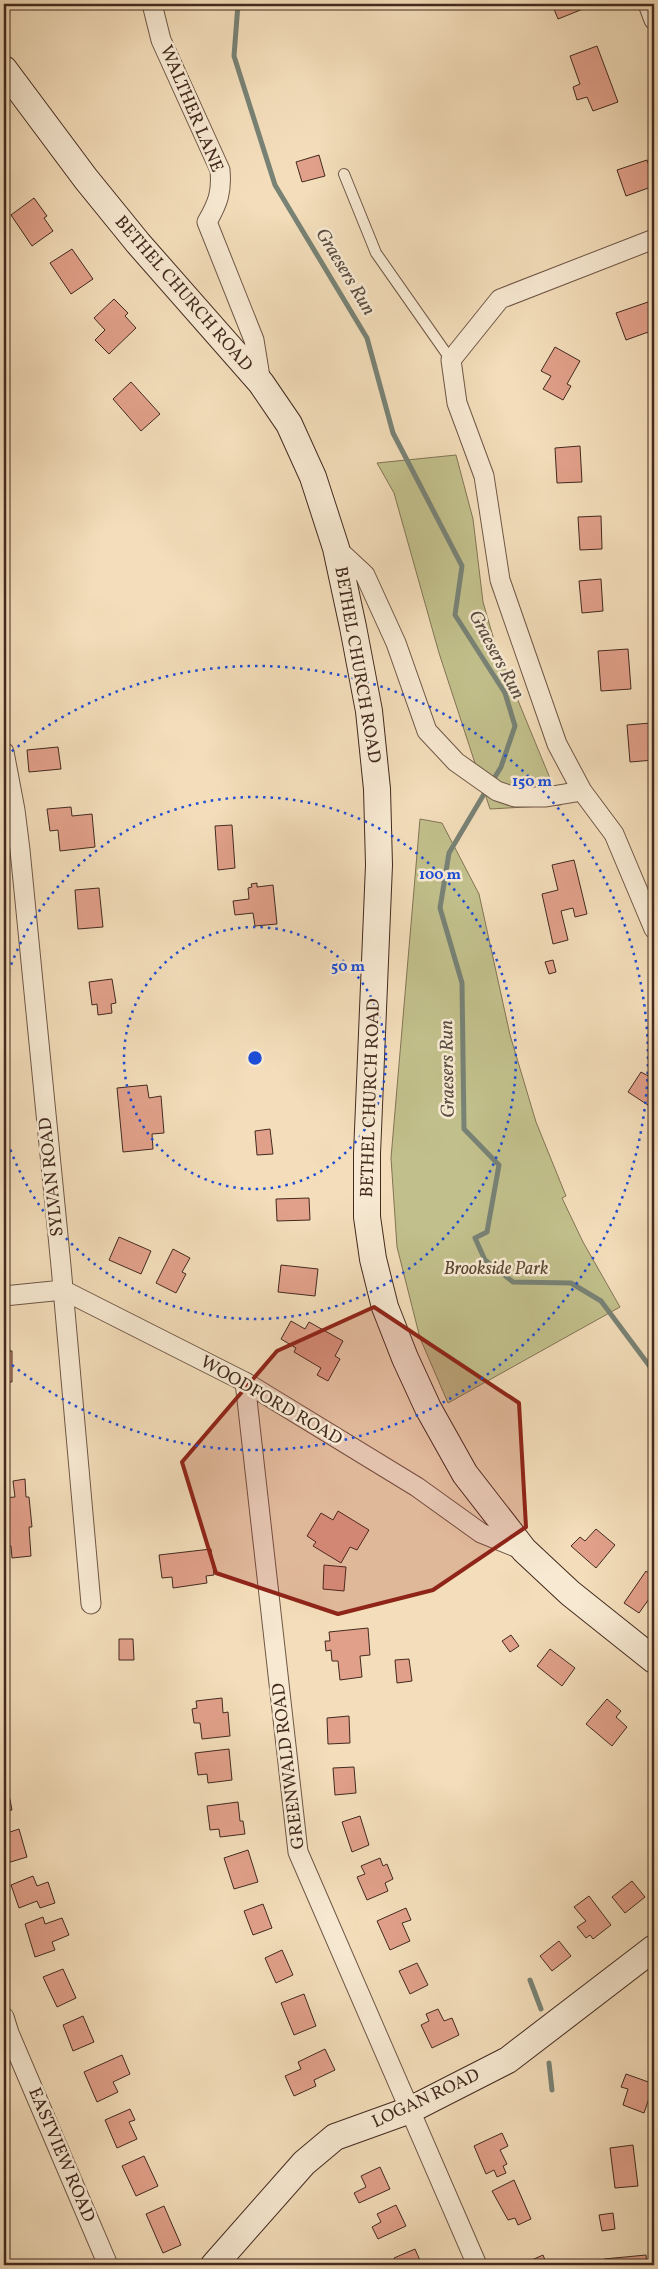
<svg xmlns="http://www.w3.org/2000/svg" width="658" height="2269" viewBox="0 0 658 2269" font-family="Vollkorn,serif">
  <rect width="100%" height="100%" fill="#f3ddba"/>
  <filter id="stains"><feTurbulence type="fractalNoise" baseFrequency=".004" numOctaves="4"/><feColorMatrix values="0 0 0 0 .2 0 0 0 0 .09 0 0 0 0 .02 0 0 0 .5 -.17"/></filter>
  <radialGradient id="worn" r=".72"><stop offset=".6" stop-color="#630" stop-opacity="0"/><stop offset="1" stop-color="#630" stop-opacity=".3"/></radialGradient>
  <!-- green -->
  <path fill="#c1bf8b" stroke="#827455" d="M456 455 473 519 483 602 496 647 561 805 490 809 439 653 394 493 377 463Z
    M420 819 442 823 479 894 510 1035 536 1122 566 1196 562 1198 583 1242 620 1307 448 1403 420 1338 397 1247 391 1158Z"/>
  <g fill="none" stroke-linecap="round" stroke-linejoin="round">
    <!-- stream -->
    <path stroke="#788275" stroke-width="5" d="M238 4 234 56 275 185 367 338 393 433 462 566 455 615 505 693 515 726 501 767 492 782
      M487 789 449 853 440 908 462 983 464 1129 499 1165 487 1232 475 1238 485 1260 513 1282 571 1283 601 1301 654 1372
      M530 1980 541 2009
      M549 2063 552 2090"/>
  </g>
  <!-- building -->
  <path fill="#e1a08a" stroke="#432a1f" d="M552 4H581L583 9 558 19Z
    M597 46 618 102 593 111 587 97 577 100 573 87 580 84 570 56Z
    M319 155 325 176 302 182 296 162Z
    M647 160 649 166 654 165V186L626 196 617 170Z
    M34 198 47 216 44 218 53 231 32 246 11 215Z
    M72 249 93 279 71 294 50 263Z
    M114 299 128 313 125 316 136 328 109 354 95 340 105 330 94 318Z
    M654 300V330L626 340 616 313Z
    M555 347 580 361 567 384 571 386 563 400 543 389 551 376 541 371Z
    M131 382 160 414 141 431 113 399Z
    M580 446 582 482 557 483 555 448Z
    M601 516 602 549 580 550 578 517Z
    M601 579 603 611 582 613 579 581Z
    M628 649 631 689 601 691 598 651Z
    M651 723 654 760 630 762 627 725Z
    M58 747 61 769 29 772 27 750Z
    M71 807 72 816 92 814 95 847 60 851 58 830 50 831 47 809Z
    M232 825 235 868 218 870 215 826Z
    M574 860 587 914 575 917 573 908 561 911 568 940 553 944 542 894 558 890 552 865Z
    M257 883V887L273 885 277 924 255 926 253 913 235 915 233 901 249 899 248 888 252 887 251 884Z
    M99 888 103 927 78 929 75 890Z
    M553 960 556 972 549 974 545 962Z
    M112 979 116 1003 111 1004 112 1013 98 1015 97 1004 92 1005 89 982Z
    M641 1072 652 1078 654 1074V1109L628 1092Z
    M147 1085 149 1098 161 1096 164 1133 152 1134 153 1149 123 1152 117 1088Z
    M270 1129 273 1154 257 1155 255 1131Z
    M309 1198 310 1220 277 1221 276 1199Z
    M119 1237 151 1251 141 1274 109 1260Z
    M173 1249 190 1258 182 1272 186 1274 176 1293 156 1283Z
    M281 1265 318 1269 315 1296 278 1292Z
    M291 1321 305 1329 309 1322 343 1341 335 1356 340 1359 328 1381 317 1375 321 1368 294 1352 296 1348 281 1339Z
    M4 1351H12V1382H4Z
    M25 1479 26 1497H29L32 1527H29L31 1556 12 1558 11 1546 4 1547V1524H6L4 1498 15 1497 13 1481Z
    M338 1511 369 1530 357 1550 350 1547 341 1563 313 1546 316 1542 307 1536 321 1513 333 1520Z
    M596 1529 615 1545 596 1568 571 1546 580 1537 585 1541Z
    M211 1549 214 1575 206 1576 207 1583 173 1588 172 1577 162 1578 159 1555Z
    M324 1565 346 1567 344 1591 323 1589Z
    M646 1571 654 1577V1592L639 1613 624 1603Z
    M368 1628 370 1655 360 1656 362 1677 340 1680 338 1661H332L331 1650 326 1651 325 1641H330L329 1632Z
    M511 1635 519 1646 510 1652 502 1641Z
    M119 1639H133L134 1660H119Z
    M550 1649 575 1668 562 1686 537 1666Z
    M409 1659 412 1681 397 1683 395 1660Z
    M8 1692 9 1709 4 1710V1693Z
    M222 1698 223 1713 228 1712 230 1736 202 1739 200 1723H194L192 1709 197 1708 196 1701Z
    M607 1699 621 1711 616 1717 627 1727 612 1746 586 1724Z
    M349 1716 350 1743 328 1744 327 1718Z
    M8 1731 9 1742 4 1743V1732Z
    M229 1749 232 1780 208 1783 207 1774 198 1775 195 1753Z
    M354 1767 356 1793 335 1795 333 1768Z
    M7 1784 12 1810 4 1812V1785Z
    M238 1802 240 1821H243L245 1834 220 1837 219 1829 210 1830 207 1806Z
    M360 1816 369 1845 352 1852 342 1822Z
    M19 1829 27 1857 4 1864V1834Z
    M248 1850 258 1882 234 1889 224 1858Z
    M380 1858 383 1866 387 1864 393 1879 385 1883 388 1891 367 1900 357 1877 365 1874 361 1866Z
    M33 1876 37 1886 48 1882 55 1903 40 1908 37 1901 19 1908 11 1885Z
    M632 1881 645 1897 625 1913 612 1897Z
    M589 1896 611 1925 593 1939 590 1935 586 1938 577 1927 586 1921 574 1907Z
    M263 1904 272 1928 253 1935 244 1911Z
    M406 1908 411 1920 402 1923 410 1941 390 1950 377 1921Z
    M43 1917 45 1924 62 1918 69 1935 52 1942 55 1950 35 1957 25 1924Z
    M559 1941 571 1956 552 1971 540 1956Z
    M282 1950 293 1975 276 1983 265 1958Z
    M417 1963 428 1985 410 1994 399 1971Z
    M63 1969 76 1998 57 2007 43 1977Z
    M304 1994 316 2026 294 2035 281 2003Z
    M438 2009 444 2021 452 2018 459 2035 432 2048 421 2025 429 2021 426 2014Z
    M83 2016 94 2042 73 2051 63 2025Z
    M325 2049 335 2070 314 2080 316 2086 294 2096 285 2076 301 2069 298 2062Z
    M122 2055 130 2074 113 2082 118 2092 97 2102 84 2072Z
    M626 2074 654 2084 644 2113 623 2105 628 2089 621 2087Z
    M130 2109 135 2120 129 2122 137 2139 117 2148 105 2120Z
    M502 2133 508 2146 500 2150 507 2164 503 2166 506 2173 497 2177 494 2170 486 2174 474 2146Z
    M633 2145 638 2186 615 2188 610 2148Z
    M144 2156 158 2186 136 2196 122 2166Z
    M380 2167 390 2189 359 2203 354 2193 366 2187 361 2176Z
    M514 2180 531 2219 518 2225 515 2218 508 2220 492 2191Z
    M396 2205 406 2226 378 2239 372 2227 381 2222 377 2214Z
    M164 2206 181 2245 163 2253 146 2214Z
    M613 2213 615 2229 602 2231 599 2215Z
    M415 2249 422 2265H397L394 2258Z
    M543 2255 547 2265H526L525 2263Z
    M646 2255 647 2265H605L604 2259Z"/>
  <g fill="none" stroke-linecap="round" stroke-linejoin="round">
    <defs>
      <path id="lane" d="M344 174 376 253 451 360"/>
      <path id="street" d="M152 4 161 40 220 170C222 192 218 203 207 222L254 340 261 383
        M648 4 654 20
        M654 239 500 299 451 360 457 403 484 476 500 580 557 744 582 791 614 834 654 929
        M336 548 365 575 396 643 427 731 456 762 497 791 515 797H546L582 791
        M4 752 15 810 20 850 61 1266 91 1604
        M4 1296 63 1290 245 1382 417 1487 481 1533 523 1550
        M245 1382 298 1852 477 2265
        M4 2017 9 2033 108 2265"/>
      <path id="secondary" d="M4 69 86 179 138 243 261 383 289 424 313 477 336 548 353 627 369 711 377 789 379 865 367 1154V1217L373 1259 385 1307 405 1358 428 1408 465 1474 524 1550 570 1593 654 1660
        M214 2265 304 2163 335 2137 410 2110 508 2060 654 1948"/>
    </defs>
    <!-- lane casing -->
    <use href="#lane" stroke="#6f5746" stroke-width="12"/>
    <!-- street casing -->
    <use href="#street" stroke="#6f5746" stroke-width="21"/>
    <!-- secondary casing -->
    <use href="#secondary" stroke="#432a1f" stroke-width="28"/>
    <!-- lane -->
    <use href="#lane" stroke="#f7e9d2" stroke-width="10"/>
    <!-- street -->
    <use href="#street" stroke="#f7e9d2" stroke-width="19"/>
    <!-- secondary -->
    <use href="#secondary" stroke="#f7e9d2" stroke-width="26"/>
  </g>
  <!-- marked area -->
  <path fill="#8f2418" fill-opacity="0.2" stroke="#8f2418" stroke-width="4" stroke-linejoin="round" d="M374 1307 519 1403 526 1527 433 1590 338 1614 216 1573 182 1462 277 1351Z"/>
  <!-- distance rings -->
  <g fill="none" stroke="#1d4ed8" stroke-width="2.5" stroke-dasharray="2.5 5">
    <circle cx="255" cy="1058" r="131"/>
    <path d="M4 986A261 261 0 1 1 4 1130"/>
    <path d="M6 756A392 392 0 1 1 6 1360"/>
  </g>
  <g text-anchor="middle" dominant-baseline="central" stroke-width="5" stroke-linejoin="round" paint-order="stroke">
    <!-- street labels -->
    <g font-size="18" fill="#432a1f" stroke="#f7e9d2">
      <text transform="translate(191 109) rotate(67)">WALTHER LANE</text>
      <text transform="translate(183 294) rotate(49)">BETHEL CHURCH ROAD</text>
      <text transform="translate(357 665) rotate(80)">BETHEL CHURCH ROAD</text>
      <text transform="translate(371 1098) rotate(-88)">BETHEL CHURCH ROAD</text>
      <text transform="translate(52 1177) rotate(-96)">SYLVAN ROAD</text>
      <text transform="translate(271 1401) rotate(30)">WOODFORD ROAD</text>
      <text transform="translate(289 1766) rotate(-97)">GREENWALD ROAD</text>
      <text transform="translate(426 2099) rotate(-25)">LOGAN ROAD</text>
      <text transform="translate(61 2155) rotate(67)">EASTVIEW ROAD</text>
    </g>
    <!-- park labels -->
    <g font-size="18" font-style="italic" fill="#5c4835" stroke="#f7e9d2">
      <text x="496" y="1269">Brookside Park</text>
    </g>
    <!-- water labels -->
    <g font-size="19" font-style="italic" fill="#594e43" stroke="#f7e9d2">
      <text transform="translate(345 272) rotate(59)">Graesers Run</text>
      <text transform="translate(496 655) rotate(62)">Graesers Run</text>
      <text transform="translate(448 1069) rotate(-91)">Graesers Run</text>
    </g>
  </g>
  <circle cx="255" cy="1058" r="8" fill="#1d4ed8" stroke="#f7e9d2" stroke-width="2.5"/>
  <g font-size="15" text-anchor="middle" font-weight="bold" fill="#1d4ed8" stroke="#f7e9d2" stroke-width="5" stroke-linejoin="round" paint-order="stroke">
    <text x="532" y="786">150 m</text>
    <text x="440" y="879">100 m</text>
    <text x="348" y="971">50 m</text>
  </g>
  <!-- margin -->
  <rect width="658" height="2269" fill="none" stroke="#f3ddba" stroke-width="20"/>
  <rect x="5" y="5" width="648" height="2259" fill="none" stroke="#432a1f" stroke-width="2.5"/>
  <rect x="10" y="10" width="638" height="2249" fill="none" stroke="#432a1f"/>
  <rect width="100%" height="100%" filter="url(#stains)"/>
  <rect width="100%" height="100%" fill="url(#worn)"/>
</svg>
